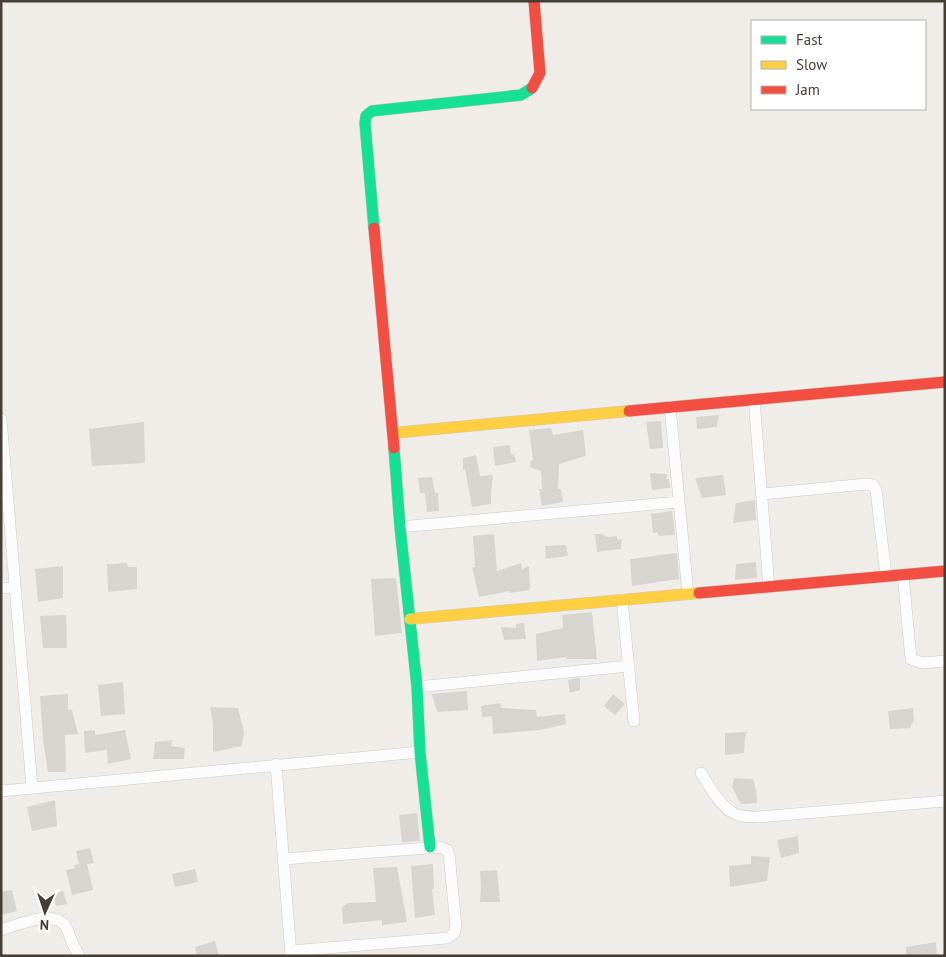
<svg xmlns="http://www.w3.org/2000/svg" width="946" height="957" viewBox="0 0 946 957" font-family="'PT Sans',sans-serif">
  <rect width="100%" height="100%" fill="#f0ede9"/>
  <!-- building -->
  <path fill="#d8d4d0" d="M719 415 717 427 697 429 696 417Z
    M661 421 663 448 650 449 646 422Z
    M144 422 145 463 92 466 89 429Z
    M551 428 553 435 583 430 586 456 559 464 558 489H561L563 502 542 506 539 489H542L541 471 530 467 531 460H533L529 430Z
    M510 445 511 455 514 454 516 462 495 466 493 447Z
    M476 455 480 476 493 475 491 494V504L472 507 465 469 463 470V458Z
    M650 473 667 474 666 479H669L670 488 652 490Z
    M723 475 726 495 702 498 695 478Z
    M432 477 435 493H438L439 511 427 512 425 493H420L418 478Z
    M755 500 756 520 733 523 736 503Z
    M672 511 675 535 659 536 657 532 653 533 651 514Z
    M494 534 497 571 521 563 522 569 529 566 530 590 509 593V591L479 597 472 567H475L473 536Z
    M595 534H602L607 537 617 536V540L622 539 621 549 597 552Z
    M566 545 568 556 546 559 545 546Z
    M677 553 679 579 632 586 630 559Z
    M756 562 757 578 735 580 736 564Z
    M127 563 128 567H137V589L108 592 107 564Z
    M63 566V598L38 602 35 569Z
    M396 578 402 633 375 636 371 579Z
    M592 612 597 659H566V657L537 661 536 634 563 628 562 615Z
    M66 615 67 648H43L40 616Z
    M524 623 526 639 504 640 501 627 516 628V624Z
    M580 678V690L570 693 568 680Z
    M123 682 125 714 101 716 98 685Z
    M467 691 468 710 437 712 432 694Z
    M68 694V710H72L78 734 65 735 66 772H48L43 740 40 696Z
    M613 694 625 704 615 715 604 706Z
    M501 703V708L536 710 537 717 565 714 566 724 540 730 493 734 492 716 482 717 481 706Z
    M210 707 238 708 244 732 242 746 213 752V723Z
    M913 708 914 720 910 728 890 729 888 711Z
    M95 730V735L125 730 131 759 108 764 107 750 85 753 84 731Z
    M747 732 745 738 744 753 725 755V733Z
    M172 740 171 746 185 748 184 759H153L155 742Z
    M734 778 753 779 756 790 757 803 741 804 732 787Z
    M55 800 57 826 32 831 27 807Z
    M417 813 420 841 402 842 399 815Z
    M798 836 799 853 781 858 777 840Z
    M90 848 94 863 87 864 93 890 72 895 66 870 75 868 74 865 79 864 76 851Z
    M751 856 770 857 767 881 730 887 729 866 751 864Z
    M433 864 434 889H432L435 915 415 918 411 866Z
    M397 867 407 922 382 925V920L343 924 342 907 348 903 376 902 373 868Z
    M195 869 198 882 175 887 172 874Z
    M497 870 500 902H480L481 886 480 871Z
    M12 890 17 911 1 915V892Z
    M63 891 67 904 56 906 53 894Z
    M215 941 219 956H197L195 947Z
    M936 942 937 956H906V947Z"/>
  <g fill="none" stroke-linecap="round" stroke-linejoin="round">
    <defs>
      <path id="street" d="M754 399 769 587
        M670 407 688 594
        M1 419 32 787
        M762 494 866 484 873 485 876 490 886 576
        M400 527 679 502
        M903 575 911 659 923 663 945 661
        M1 588H15
        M622 600 634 721
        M417 687 629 666
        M276 764 291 956
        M701 773C710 787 722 810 738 815 744 817 752 817 758 817L945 801
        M1 791 420 752
        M283 859 440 847 447 850 449 854 456 926 454 934 447 938 291 951
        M1 930C18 925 55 908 66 927 69 932 70 937 72 942 74 947 77 951 79 956"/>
      <path id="fast" d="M374 228 365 123 366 116 372 111 521 95 532 88
        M394 448 400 527 417 687 420 752 430 847"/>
      <path id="slow" d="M393 433 629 411
        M410 619 699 593"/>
      <path id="jam" d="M532 88 540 73 534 1
        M374 228 394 448
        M629 411 945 382
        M699 593 945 571"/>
    </defs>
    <!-- street casing -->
    <use href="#street" stroke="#ccc9c5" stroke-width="12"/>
    <!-- fast casing -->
    <use href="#fast" stroke="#cfc9c0" stroke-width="12"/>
    <!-- slow casing -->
    <use href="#slow" stroke="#cfc9c0" stroke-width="12"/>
    <!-- jam casing -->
    <use href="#jam" stroke="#cfc9c0" stroke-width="12"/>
    <!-- street -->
    <use href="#street" stroke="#fdfcfc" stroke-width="11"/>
    <!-- fast -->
    <use href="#fast" stroke="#16e098" stroke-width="11"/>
    <!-- slow -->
    <use href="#slow" stroke="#ffcf43" stroke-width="11"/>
    <!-- jam -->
    <use href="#jam" stroke="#f24e42" stroke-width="11"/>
  </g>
  <!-- border -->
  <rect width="946" height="957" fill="none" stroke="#463d35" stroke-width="5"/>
  <!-- legend -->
  <rect x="751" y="20" width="175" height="90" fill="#ffffff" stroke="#b5b1ae"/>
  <rect x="761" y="36" width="25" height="8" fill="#16e098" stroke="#b5b1ae"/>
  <text x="796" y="45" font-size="15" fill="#463d35">Fast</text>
  <rect x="761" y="61" width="25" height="8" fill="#ffcf43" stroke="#b5b1ae"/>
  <text x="796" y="70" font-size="15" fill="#463d35">Slow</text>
  <rect x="761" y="86" width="25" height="8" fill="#f24e42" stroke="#b5b1ae"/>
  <text x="796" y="95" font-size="15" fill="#463d35">Jam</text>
  <!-- north arrow -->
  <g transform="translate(45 912) rotate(183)" stroke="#ffffff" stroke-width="4" paint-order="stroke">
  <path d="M0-4L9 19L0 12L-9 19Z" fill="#463d35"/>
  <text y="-8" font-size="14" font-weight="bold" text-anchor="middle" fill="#463d35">N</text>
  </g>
</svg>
